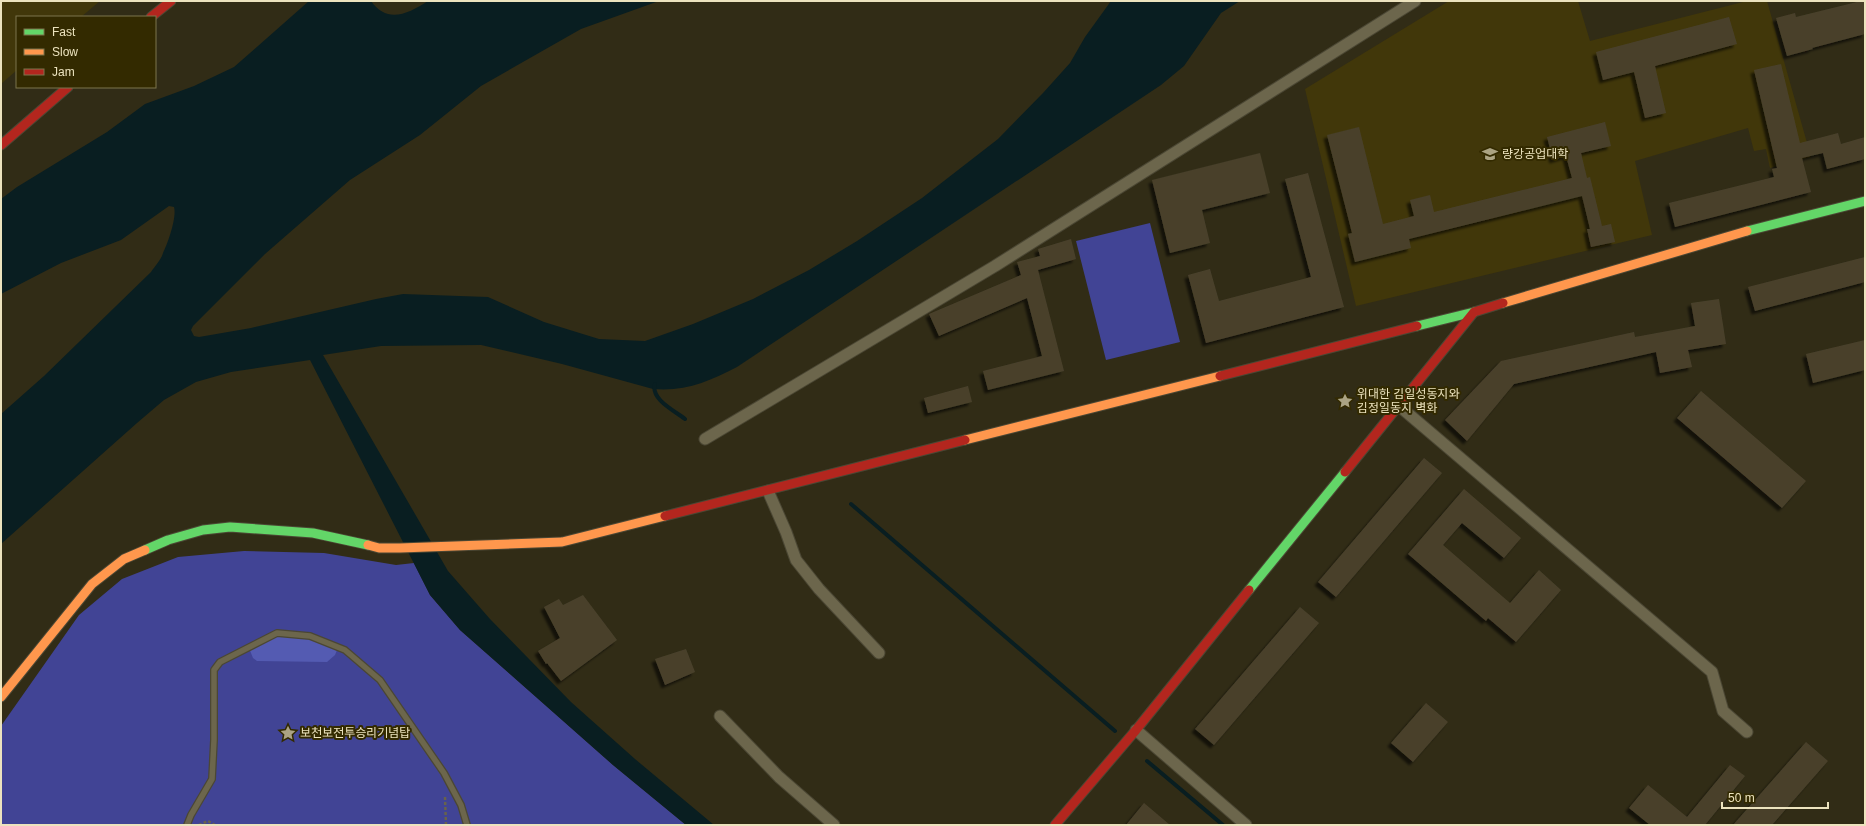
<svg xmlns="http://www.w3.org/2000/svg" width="1866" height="826" viewBox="0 0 1866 826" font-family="Arial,'Noto Sans KR',sans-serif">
  <defs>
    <filter id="shadow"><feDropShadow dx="-3.5" dy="3.5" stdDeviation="1" flood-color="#0009"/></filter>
  </defs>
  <rect width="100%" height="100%" fill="#312c16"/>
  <!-- built -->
  <path fill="#41370a" d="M1 1H100L81 17H17V70L1 84Z
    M1449 1H1578L1590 41 1747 1H1767L1811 157 1770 168 1766 149 1754 151 1748 128 1635 161 1652 235 1356 306 1305 89Z"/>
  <!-- green -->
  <path fill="#414495" d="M1150 223 1180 342 1106 360 1076 241Z
    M244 551 324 553 396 565 414 563 430 595 460 630 613 765 686 825H1V726L79 615 122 579 178 557Z"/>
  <!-- forest -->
  <path fill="#545bb2" d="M278 634H301L337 650 335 655 327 662 257 661 253 658 249 648Z"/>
  <!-- water -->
  <path fill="#091e21" d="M309 1H371C387 24 408 14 428 1H659L581 29 481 86 420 135 350 180 265 254 193 326 191 330 194 336 199 337 251 328 376 299 403 294 488 297 544 322 599 339 645 341 693 324 753 299 809 270 857 241 922 198 998 139 1043 93 1070 63 1085 37 1111 1H1240L1221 13 1184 66 1161 85 737 367C710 381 685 392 653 389L562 364 481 345 381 346 323 355 448 571 490 619 571 702 635 759 714 825H686L613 765 460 630 430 595 310 360 231 372 196 382 164 400 137 423 1 544V414L44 376 151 272C155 266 161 260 163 253 168 243 177 217 174 207L169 206 121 240 61 263 1 294V199L17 187 107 132 145 104 194 86 234 67Z"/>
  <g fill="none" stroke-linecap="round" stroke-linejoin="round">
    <!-- stream -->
    <path stroke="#091e21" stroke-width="4" d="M655 384C650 399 675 411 685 419
      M851 504 1115 731
      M1147 761 1223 825"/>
  </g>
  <!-- building -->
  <path fill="#49412c" filter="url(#shadow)" d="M1861 1H1865V34L1812 48 1813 49 1787 56 1776 18 1795 13 1796 17Z
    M1729 17 1737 44 1655 66 1666 113 1645 118 1634 72 1603 80 1596 52Z
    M1781 64 1800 143 1838 133 1841 144 1865 137V159L1827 169 1823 153 1802 158 1811 192 1675 227 1669 203 1774 177 1772 169 1777 168 1754 70Z
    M1605 122 1611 146 1581 153 1587 178 1590 177 1602 226 1611 224 1615 242 1591 247 1587 229H1590L1582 196 1409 239 1411 248 1355 262 1348 234 1352 233 1327 135 1359 127 1383 224 1414 216 1410 200 1430 195 1434 212 1572 178 1566 156 1553 160 1547 137Z
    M1260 153 1270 193 1202 210 1210 243 1170 253 1152 180Z
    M1308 173 1344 307 1206 343 1188 275 1210 269 1219 301 1311 277 1285 179Z
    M1071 239 1076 259 1038 270 1064 371 988 390 983 371 1042 356 1027 298 939 336 929 314 1021 275 1017 262 1040 256 1038 249Z
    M1865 257V282L1755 311 1748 287Z
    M1719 299 1726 344 1688 350 1692 367 1660 373 1656 352 1514 384 1467 441 1445 420 1501 361 1634 332 1635 337 1695 326 1691 303Z
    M1865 340V370L1813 383 1806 354Z
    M968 386 972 402 928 413 924 398Z
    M1701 391 1806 481 1782 508 1677 418Z
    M1424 458 1442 473 1336 597 1318 582Z
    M1464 489 1521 538 1504 558 1462 523 1443 545 1510 603 1539 570 1561 590 1516 642 1488 618 1486 621 1408 554Z
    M583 595 617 640 561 681 547 663 546 664 538 651 560 638 544 607 559 599 563 605Z
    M1300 607 1319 623 1214 745 1195 729Z
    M686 649 695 672 665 685 655 659Z
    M1426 703 1448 722 1413 762 1391 743Z
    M1806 742 1828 761 1772 825H1733Z
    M1730 765 1745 776 1705 825H1650L1629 808 1648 785 1687 817Z
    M1144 803 1170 825H1126Z"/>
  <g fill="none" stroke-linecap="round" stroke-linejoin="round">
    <defs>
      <path id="lane" d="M187 825 191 815 212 779 214 740V670L220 662 277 633 310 636 345 650 380 680 444 773 461 805 467 825"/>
      <path id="street" d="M1398 405 1712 672 1723 711 1747 732
        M705 439 995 266 1415 1
        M768 491 786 532 796 560 819 589 879 653
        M720 716 779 777 834 825
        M1136 730 1246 825"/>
      <path id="fast" d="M1747 231 1865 201
        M1417 326 1474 312
        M145 550 168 540 203 530 230 527 313 533 368 545
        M1249 590 1345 472"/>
      <path id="slow" d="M1503 303 1747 231
        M965 440 1220 376
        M368 545 379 548H400L562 542 665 516
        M1 697 92 584 124 559 145 550"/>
      <path id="jam" d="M151 17 171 1
        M1 145 68 87
        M1220 376 1417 326
        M1345 472 1474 312 1503 303
        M665 516 965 440
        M1055 825 1136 730 1249 590"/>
    </defs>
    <!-- lane casing -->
    <use href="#lane" stroke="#4b4734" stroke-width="8"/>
    <!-- street casing -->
    <use href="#street" stroke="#4b4734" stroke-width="13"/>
    <!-- fast casing -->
    <use href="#fast" stroke="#4b4734" stroke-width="11"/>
    <!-- slow casing -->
    <use href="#slow" stroke="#4b4734" stroke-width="11"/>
    <!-- jam casing -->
    <use href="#jam" stroke="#4b4734" stroke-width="11"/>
    <!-- path -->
    <path stroke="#67624c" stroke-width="2.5" stroke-dasharray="3 2" stroke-linecap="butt" d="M445 797 446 825
      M199 825 208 821 215 825"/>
    <!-- lane -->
    <use href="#lane" stroke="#6c664c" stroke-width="5.5"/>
    <!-- street -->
    <use href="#street" stroke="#6c664c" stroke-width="11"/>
    <!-- fast -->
    <use href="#fast" stroke="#63d668" stroke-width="9"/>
    <!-- slow -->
    <use href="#slow" stroke="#ff974d" stroke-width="9"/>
    <!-- jam -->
    <use href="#jam" stroke="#b3261e" stroke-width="9"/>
  </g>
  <!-- icons -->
  <defs>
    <symbol id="university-bare" viewBox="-9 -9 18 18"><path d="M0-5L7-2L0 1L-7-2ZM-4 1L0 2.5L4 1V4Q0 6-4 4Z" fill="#aba383" stroke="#332a00" stroke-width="2.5" paint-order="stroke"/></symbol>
    <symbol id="sight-bare" viewBox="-9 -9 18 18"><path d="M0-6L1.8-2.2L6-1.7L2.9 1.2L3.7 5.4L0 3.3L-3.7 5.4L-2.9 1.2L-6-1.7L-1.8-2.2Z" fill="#aba383" stroke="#332a00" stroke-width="2.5" paint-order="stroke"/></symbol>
  </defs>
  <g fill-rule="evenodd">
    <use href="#university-bare" x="1479" y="143" width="22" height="22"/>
    <use href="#sight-bare" x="1334" y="390" width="22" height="22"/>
    <use href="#sight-bare" x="277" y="722" width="22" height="22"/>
  </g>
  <g text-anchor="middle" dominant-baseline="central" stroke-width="4" stroke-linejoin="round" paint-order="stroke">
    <!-- poi labels -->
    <g font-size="12" fill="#ece3be" stroke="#332a00" text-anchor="start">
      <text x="1502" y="154">량강공업대학</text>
      <text x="1357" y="394">위대한 김일성동지와<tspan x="1357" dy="14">김정일동지 벽화</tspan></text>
      <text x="300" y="733">보천보전투승리기념탑</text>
    </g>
  </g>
  <!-- border -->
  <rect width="1866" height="826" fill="none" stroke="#ece3be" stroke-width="4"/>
  <!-- legend -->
  <rect x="16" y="16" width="140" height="72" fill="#332a00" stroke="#7d744c"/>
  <rect x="24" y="29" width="20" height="6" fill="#63d668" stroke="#7d744c"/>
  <text x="52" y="36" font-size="12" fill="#ece3be">Fast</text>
  <rect x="24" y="49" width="20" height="6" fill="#ff974d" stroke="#7d744c"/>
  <text x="52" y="56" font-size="12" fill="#ece3be">Slow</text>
  <rect x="24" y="69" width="20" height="6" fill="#b3261e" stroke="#7d744c"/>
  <text x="52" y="76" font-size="12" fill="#ece3be">Jam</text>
  <!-- scale -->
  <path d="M1722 802v6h106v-6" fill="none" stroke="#ece3be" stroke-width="2"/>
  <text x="1728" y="802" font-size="12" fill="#ece3be" stroke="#332a00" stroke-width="3" paint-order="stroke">50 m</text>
</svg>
